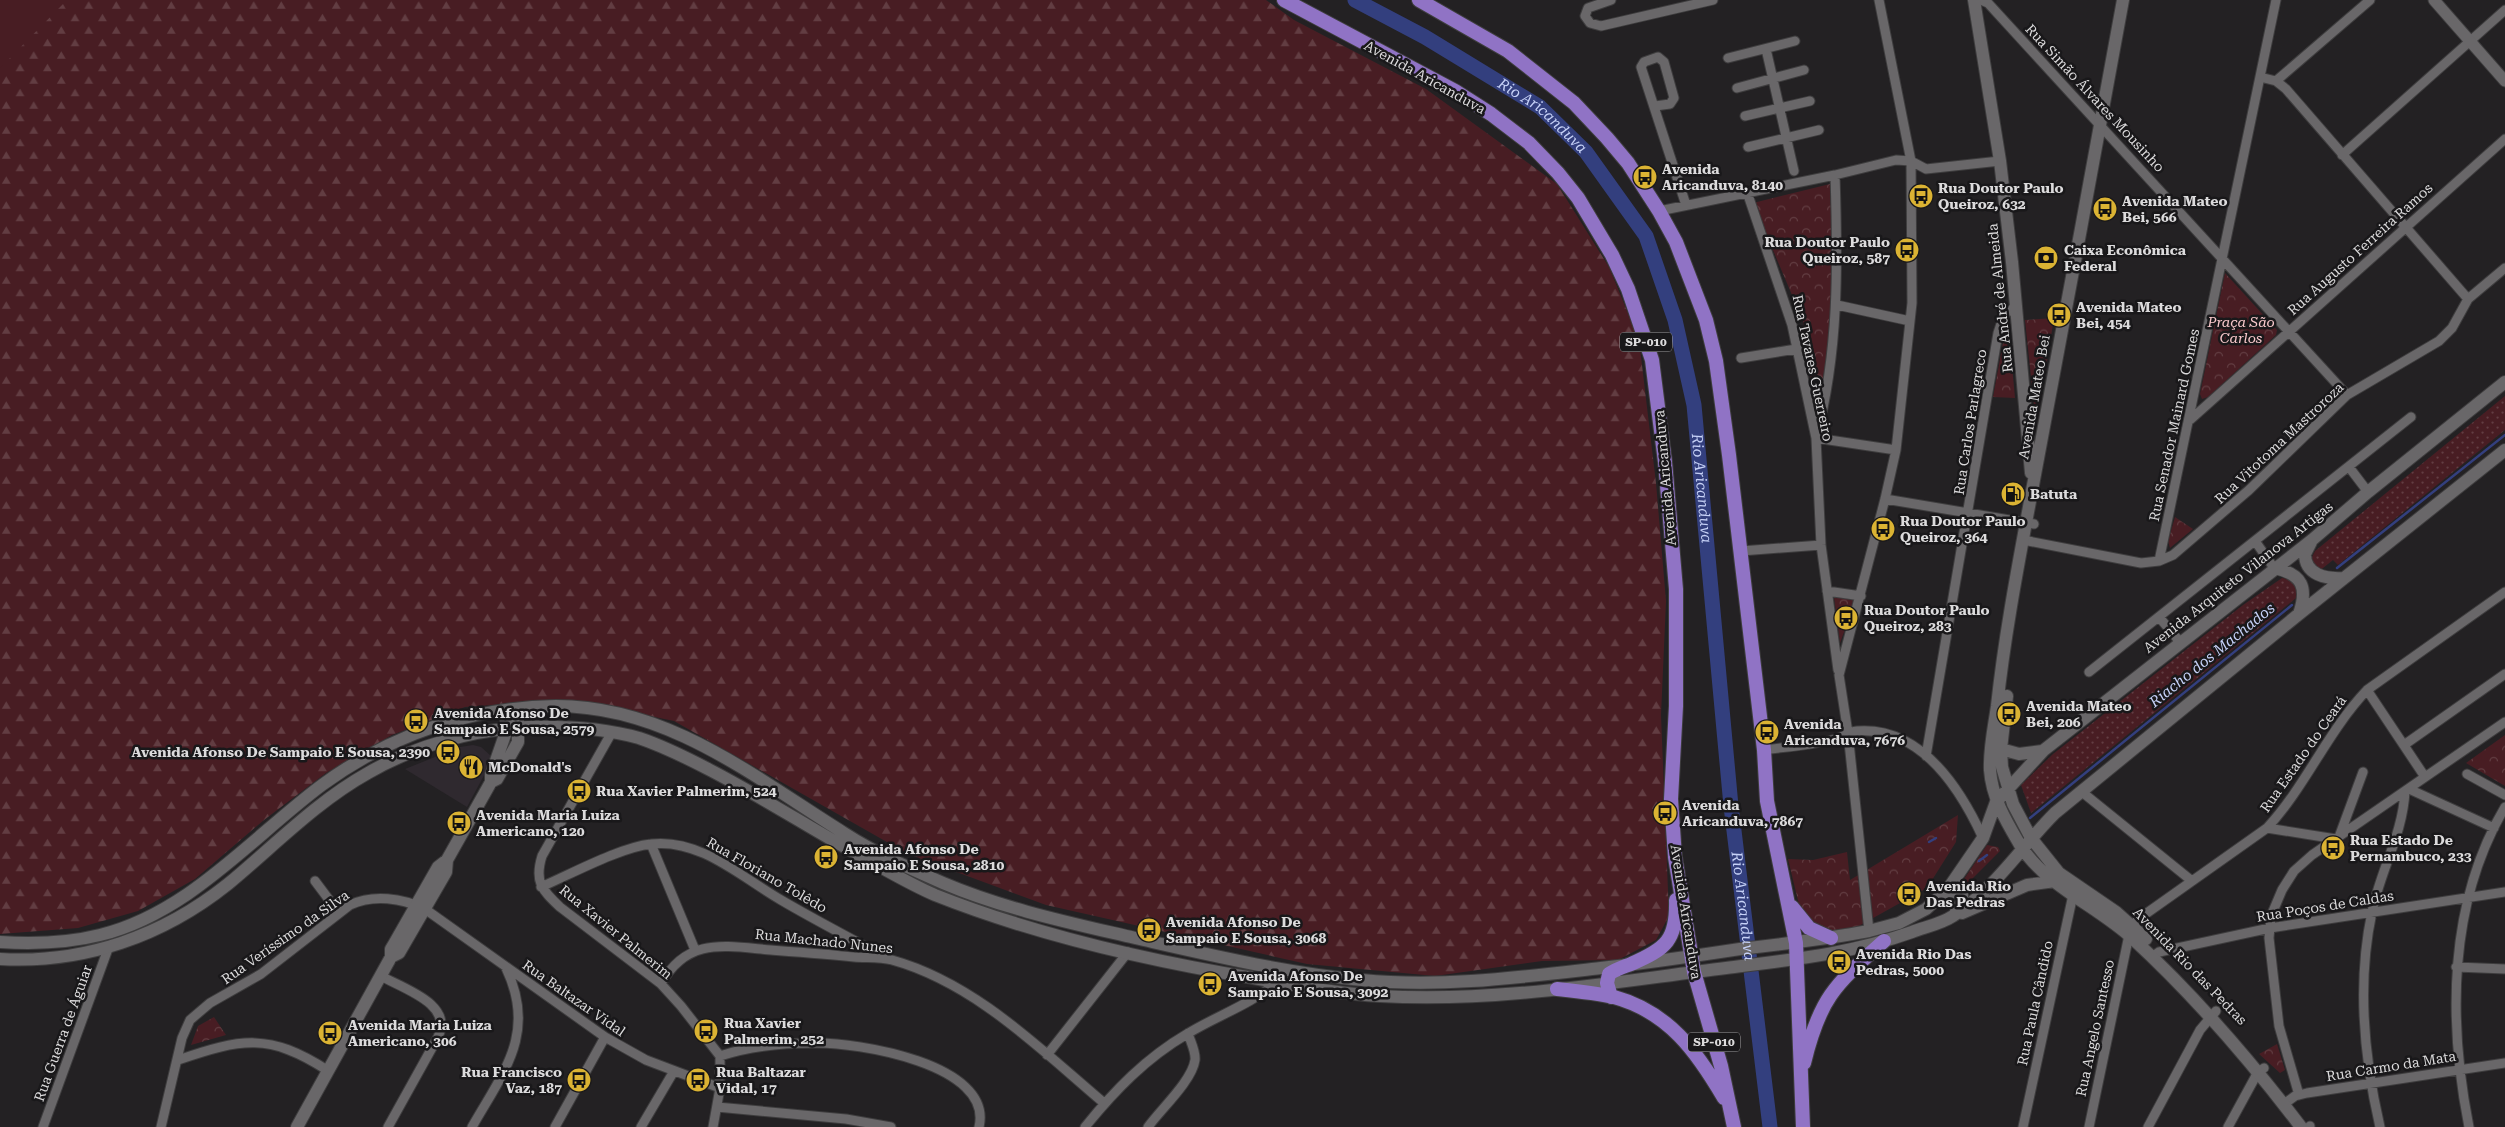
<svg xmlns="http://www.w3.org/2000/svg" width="2505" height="1127" viewBox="0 0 2505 1127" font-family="'Roboto Serif',serif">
  <defs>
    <pattern id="grass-dots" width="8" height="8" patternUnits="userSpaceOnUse" patternTransform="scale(1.25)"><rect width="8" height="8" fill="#481d23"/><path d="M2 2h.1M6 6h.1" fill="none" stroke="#623d42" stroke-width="1.8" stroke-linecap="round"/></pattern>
    <pattern id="forest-firs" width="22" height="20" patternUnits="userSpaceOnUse" patternTransform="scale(1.25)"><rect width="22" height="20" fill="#481d23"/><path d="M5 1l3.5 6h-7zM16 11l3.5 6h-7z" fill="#623d42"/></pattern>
    <pattern id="park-crowns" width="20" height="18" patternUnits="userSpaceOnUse" patternTransform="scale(1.25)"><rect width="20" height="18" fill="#481d23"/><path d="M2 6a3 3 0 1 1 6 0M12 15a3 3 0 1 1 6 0" fill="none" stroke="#623d42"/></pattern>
  </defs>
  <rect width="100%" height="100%" fill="#232123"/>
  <!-- built -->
  <path fill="#2f292f" d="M473 745 481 747 491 756 489 766 467 807 405 769 460 747Z"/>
  <!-- grass -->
  <path fill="url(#grass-dots)" d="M2505 396V430L2338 565 2333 560 2318 572 2311 559 2315 551Z
    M2282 578 2290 579 2301 594 2031 813 2021 785 2053 754 2243 605Z"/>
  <!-- forest -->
  <path fill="url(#forest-firs)" d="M0 0H1266L1294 20 1426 89 1557 184 1609 267 1639 340 1656 483 1666 601 1661 715 1669 916 1656 940 1618 960 1542 961 1435 976 1307 964 1046 905 908 854 674 721 611 708 545 701 465 707 392 735 326 773 264 820 195 879 138 911 78 928 0 934Z"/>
  <!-- park -->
  <path fill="url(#park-crowns)" d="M1830 184 1835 305 1816 421 1803 321 1753 203Z
    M2225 273 2277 330 2276 335 2208 397 2202 399 2200 394Z
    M2054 318 2038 415H2035L2025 320Z
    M2005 332 2009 333 2015 398 1993 397Z
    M2175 517 2193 529 2170 548 2168 541Z
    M1834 597 1856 599 1840 643Z
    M2505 735V786L2466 763Z
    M1958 815 1956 842 1927 888 1857 927 1825 933 1802 917 1788 859 1813 860 1847 852 1850 880Z
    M1987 845 1998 847 2000 851 1966 885 1962 882Z
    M214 1017 226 1035 191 1045 198 1026Z
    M2277 1044 2285 1070 2280 1073 2259 1054Z"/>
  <!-- pitch -->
  <path fill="#481d23" d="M0 0H64V3L0 68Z"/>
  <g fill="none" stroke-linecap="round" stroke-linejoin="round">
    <!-- stream -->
    <path stroke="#333f7e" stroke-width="2.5" d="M2337 568 2505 435
      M2030 818 2292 605
      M1929 842 1936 838
      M1979 861 1987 855"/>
    <!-- river -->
    <path stroke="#333f7e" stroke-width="15" id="s1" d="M1355 0 1425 37 1540 107 1586 152 1646 236 1675 320 1694 405 1731 806 1770 1127"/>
    <defs>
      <path id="minor" d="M1611 0 1588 8 1585 16 1590 23 1601 26 1713 0
        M1981 0 1988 3 2347 395
        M1766 49 1794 171
        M1728 58 1795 41
        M2260 77 2276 81 2286 89 2468 299
        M2276 81 2370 0
        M1737 88 1804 70
        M1655 106 1670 104 1674 98 1664 62 1658 57 1644 62 1641 67 1686 205
        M1745 116 1810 101
        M1748 147 1819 130
        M2342 155 2505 10
        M1835 175C1838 264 1839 352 1816 438L1896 450
        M1747 192 1792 325 1816 438 1821 545 1838 670
        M1659 211 1835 175 1896 160 1911 161 1926 169 2000 161
        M1837 305 1910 321
        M1741 358 1796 349
        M2190 420 2505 139
        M2349 467 2368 492
        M1885 499 2034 524
        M2023 540 2141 563 2159 561 2173 555 2249 490 2347 395 2439 341 2452 328 2468 299 2505 268
        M2255 541 2274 568
        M1741 551 1821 545
        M2159 561 2276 0
        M1827 591 1861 596
        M2159 617 2180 642
        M2089 672 2411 417
        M2367 690 2425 777
        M612 732 542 856C534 882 542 890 560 907L661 984 681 1006 720 1056V1088L713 1127
        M2404 745 2505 674
        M1764 750C1786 747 1810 745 1832 740 1841 738 1848 732 1857 731 1921 726 1960 788 1983 838
        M1926 756 1998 333 2004 315 2016 306
        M2467 774 2505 795
        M2409 789 2494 828
        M2082 792 2192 881
        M2267 828 2336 839
        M2339 837 2363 772
        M651 844 695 950
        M315 881 339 913
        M541 887C571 874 621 847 651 844 700 838 741 877 781 900 815 920 850 938 885 957
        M1869 931 1848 733 1839 675 1885 499 1896 450 1912 303 1911 161 1879 0
        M2152 957 2159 952 2270 928 2505 892
        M2456 967 2505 969
        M381 976C404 989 454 1004 438 1037L388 1127
        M661 984C687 937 724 946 771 950 798 952 826 954 854 957 866 958 880 957 892 960 975 983 1040 1049 1104 1103
        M1047 1055 1128 952
        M720 1056C750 1046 782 1043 814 1043 857 1042 994 1064 979 1127
        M178 1060C242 1038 269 1033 327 1070
        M2299 1095 2279 1026 2269 938 2271 916 2282 890 2294 871 2312 855 2505 722
        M2284 1104 2295 1096 2307 1093 2505 1063
        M717 1107 846 1119 891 1127
        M43 1127 108 949
        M161 1127 182 1038 190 1020 210 1003 261 974 350 905C373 894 402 898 425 909L605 1037 646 1060 720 1088
        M472 1127C504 1071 537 1033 506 968
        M555 1127 605 1037
        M641 1127 674 1071
        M1085 1127C1115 1090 1146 1058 1187 1034 1216 1016 1250 1005 1277 982
        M1148 1127C1160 1110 1192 1081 1195 1060 1196 1051 1190 1041 1188 1033
        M2023 1127 2074 890
        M2089 1127 2129 935 2137 920 2267 828C2306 786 2327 732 2367 690L2505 592
        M2148 1127 2200 1030 2216 1011
        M2228 1127 2258 1072 2264 1068
        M2309 1127 2310 1126
        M2380 1127C2364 1058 2357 982 2372 912 2380 871 2403 834 2405 791
        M2469 1127C2448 1021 2448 903 2505 807"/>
      <path id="tertiary" d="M2434 0 2505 81"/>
      <path id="secondary" d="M1974 0 2000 161 2012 262 2031 473
        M2123 0C2092 171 2060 341 2028 512 2016 576 2004 641 1997 706 1994 727 1989 749 1990 770 1992 798 2006 821 2020 845 2046 886 2097 906 2132 938 2194 995 2250 1060 2301 1127
        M2311 542 2305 554C2305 575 2326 579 2343 578
        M2274 568C2303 574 2308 588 2299 614
        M2007 696 2001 749 2002 767 2013 804 2031 838 2059 873 2116 912 2146 939
        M2001 749 2019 754 2042 751
        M491 782 497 779 518 742V719
        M1948 889 1962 895V902L1956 911
        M1962 913 2027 885 2055 881
        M0 942C32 944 68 943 100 935 189 913 251 838 322 785 390 735 471 707 556 706 668 706 754 777 844 833 875 853 909 868 943 883 1004 909 1071 923 1135 938 1210 955 1285 973 1362 980 1442 988 1522 977 1601 968 1648 963 1694 956 1740 949 1784 944 1827 939 1869 931L1899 923 1926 909 1948 889 1983 838 1996 802 2044 750 2312 540 2368 492 2505 382
        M391 957V949L394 944 438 867 447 860 491 782V775L507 729 506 721
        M0 959C84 964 163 936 228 884 274 846 316 802 368 773 414 746 475 729 528 727 565 726 603 728 639 738 663 746 687 758 710 770 766 799 819 834 875 864 895 875 914 886 935 895 1038 936 1149 961 1259 979 1299 986 1340 994 1380 996 1495 1003 1612 982 1726 968 1789 960 1851 954 1912 932 1925 927 1941 924 1953 916 1994 890 2021 847 2055 813L2299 614 2505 450
        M297 1127 391 957 399 953 446 872 447 860"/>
      <path id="trunk" d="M1284 0 1455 91 1491 114 1529 143 1558 173 1578 198 1612 255 1628 289 1652 360 1665 462 1676 589V706L1671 799 1675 857 1694 972 1721 1066 1734 1127
        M1419 0 1508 51 1574 103 1607 138 1628 163 1659 211 1676 242 1706 320 1716 361 1729 455 1764 750 1767 801 1796 943 1803 1127
        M1792 907 1809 928 1831 938
        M1557 989C1576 991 1596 993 1614 997 1669 1012 1697 1052 1724 1098
        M1611 997 1607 983 1609 974C1616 969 1623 967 1631 964 1666 949 1677 940 1676 900
        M1804 1063C1820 997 1835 985 1884 941"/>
    </defs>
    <!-- minor casing -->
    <use href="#minor" stroke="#3e3d3e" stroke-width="11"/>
    <!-- tertiary casing -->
    <use href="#tertiary" stroke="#3e3d3e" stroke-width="13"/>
    <!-- secondary casing -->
    <use href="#secondary" stroke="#3e3d3e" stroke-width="14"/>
    <!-- trunk casing -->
    <use href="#trunk" stroke="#3e3d3e" stroke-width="16"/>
    <!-- minor -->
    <use href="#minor" stroke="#696769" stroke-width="9"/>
    <!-- tertiary -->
    <use href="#tertiary" stroke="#696769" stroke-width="11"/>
    <!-- secondary -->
    <use href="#secondary" stroke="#696769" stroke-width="12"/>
    <!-- trunk -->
    <use href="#trunk" stroke="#9073c5" stroke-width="14"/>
  </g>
  <!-- icons -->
  <defs>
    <symbol id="bus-disc" viewBox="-11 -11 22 22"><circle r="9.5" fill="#dbb333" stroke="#19181a"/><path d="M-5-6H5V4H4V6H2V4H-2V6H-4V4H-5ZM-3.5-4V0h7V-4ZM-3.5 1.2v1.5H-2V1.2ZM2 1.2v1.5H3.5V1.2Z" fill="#111"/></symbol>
    <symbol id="bank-disc" viewBox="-11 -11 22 22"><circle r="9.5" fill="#dbb333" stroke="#19181a"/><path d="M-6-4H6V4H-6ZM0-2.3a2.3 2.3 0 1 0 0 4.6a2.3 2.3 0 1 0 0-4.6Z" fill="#111"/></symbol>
    <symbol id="fuel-disc" viewBox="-11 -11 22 22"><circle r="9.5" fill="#dbb333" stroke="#19181a"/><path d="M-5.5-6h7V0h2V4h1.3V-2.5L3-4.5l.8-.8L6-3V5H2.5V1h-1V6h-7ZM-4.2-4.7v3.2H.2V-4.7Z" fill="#111"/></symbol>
    <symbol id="restaurant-disc" viewBox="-11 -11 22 22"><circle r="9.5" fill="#dbb333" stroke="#19181a"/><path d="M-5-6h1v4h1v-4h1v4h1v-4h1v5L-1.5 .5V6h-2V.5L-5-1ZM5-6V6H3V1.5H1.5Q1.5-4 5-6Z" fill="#111"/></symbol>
  </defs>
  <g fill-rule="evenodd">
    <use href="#bus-disc" x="1631" y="163" width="28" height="28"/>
    <use href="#bus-disc" x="1907" y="182" width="28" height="28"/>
    <use href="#bus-disc" x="2091" y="195" width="28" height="28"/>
    <use href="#bus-disc" x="1893" y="236" width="28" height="28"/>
    <use href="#bank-disc" x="2032" y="244" width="28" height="28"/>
    <use href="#bus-disc" x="2045" y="301" width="28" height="28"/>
    <use href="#fuel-disc" x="1999" y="480" width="28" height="28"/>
    <use href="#bus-disc" x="1869" y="515" width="28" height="28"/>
    <use href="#bus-disc" x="1832" y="604" width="28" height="28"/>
    <use href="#bus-disc" x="1995" y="700" width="28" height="28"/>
    <use href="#bus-disc" x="402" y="707" width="28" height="28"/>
    <use href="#bus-disc" x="1753" y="718" width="28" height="28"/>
    <use href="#bus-disc" x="434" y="738" width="28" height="28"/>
    <use href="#restaurant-disc" x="457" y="753" width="28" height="28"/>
    <use href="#bus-disc" x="565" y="777" width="28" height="28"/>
    <use href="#bus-disc" x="1651" y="799" width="28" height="28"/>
    <use href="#bus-disc" x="445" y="809" width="28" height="28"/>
    <use href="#bus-disc" x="2319" y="834" width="28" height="28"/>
    <use href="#bus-disc" x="812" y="843" width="28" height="28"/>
    <use href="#bus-disc" x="1895" y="880" width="28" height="28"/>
    <use href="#bus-disc" x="1135" y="916" width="28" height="28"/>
    <use href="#bus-disc" x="1825" y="948" width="28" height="28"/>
    <use href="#bus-disc" x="1196" y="970" width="28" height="28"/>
    <use href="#bus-disc" x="692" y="1017" width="28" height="28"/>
    <use href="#bus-disc" x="316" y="1019" width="28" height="28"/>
    <use href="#bus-disc" x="565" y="1066" width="28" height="28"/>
    <use href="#bus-disc" x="684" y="1066" width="28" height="28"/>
  </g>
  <g text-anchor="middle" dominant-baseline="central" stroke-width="5" stroke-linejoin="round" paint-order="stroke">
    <!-- shield labels -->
    <g fill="#19181a" stroke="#a2a0a2" stroke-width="1">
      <rect x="1620" y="332.5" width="52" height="19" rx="4"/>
      <rect x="1688" y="1032.5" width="52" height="19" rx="4"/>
    </g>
    <g font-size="12" font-weight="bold" fill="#dcdbdc">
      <text x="1646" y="342">SP-010</text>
      <text x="1714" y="1042">SP-010</text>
    </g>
    <!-- street labels -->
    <g font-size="14" fill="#dcdbdc" stroke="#19181a">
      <text transform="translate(1425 77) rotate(29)">Avenida Aricanduva</text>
      <text transform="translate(2095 98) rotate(47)">Rua Simão Álvares Mousinho</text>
      <text transform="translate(2360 249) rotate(-42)">Rua Augusto Ferreira Ramos</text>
      <text transform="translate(2000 298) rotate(-96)">Rua André de Almeida</text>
      <text transform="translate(1813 368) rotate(78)">Rua Tavares Guerreiro</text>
      <text transform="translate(2034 397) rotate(-80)">Avenida Mateo Bei</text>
      <text transform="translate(1970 422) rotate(-81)">Rua Carlos Parlagreco</text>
      <text transform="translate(2174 425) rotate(-78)">Rua Senador Mainard Gomes</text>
      <text transform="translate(2279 443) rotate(-43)">Rua Vitotoma Mastroroza</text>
      <text transform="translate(1665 478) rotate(-95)">Avenida Aricanduva</text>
      <text transform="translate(2238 577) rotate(-38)">Avenida Arquiteto Vilanova Artigas</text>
      <text transform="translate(2303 754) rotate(-55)">Rua Estado do Ceará</text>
      <text transform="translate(767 875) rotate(30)">Rua Floriano Tolêdo</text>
      <text transform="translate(2325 906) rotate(-9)">Rua Poços de Caldas</text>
      <text transform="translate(1686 912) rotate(81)">Avenida Aricanduva</text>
      <text transform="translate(616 932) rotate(39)">Rua Xavier Palmerim</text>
      <text transform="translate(285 937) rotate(-35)">Rua Veríssimo da Silva</text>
      <text transform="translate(824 941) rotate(6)">Rua Machado Nunes</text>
      <text transform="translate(2190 966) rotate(46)">Avenida Rio das Pedras</text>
      <text transform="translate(574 998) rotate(35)">Rua Baltazar Vidal</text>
      <text transform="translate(2035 1003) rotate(-78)">Rua Paula Cândido</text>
      <text transform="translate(2095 1028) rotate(-78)">Rua Angelo Santesso</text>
      <text transform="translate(63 1033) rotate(-70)">Rua Guerra de Águiar</text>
      <text transform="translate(2391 1066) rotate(-9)">Rua Carmo da Mata</text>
    </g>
    <!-- poi labels -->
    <g font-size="14" font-weight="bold" fill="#dcdbdc" stroke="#19181a" text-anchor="start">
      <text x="1662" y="169">Avenida<tspan x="1662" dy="16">Aricanduva, 8140</tspan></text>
      <text x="1938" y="188">Rua Doutor Paulo<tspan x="1938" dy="16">Queiroz, 632</tspan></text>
      <text x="2122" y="201">Avenida Mateo<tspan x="2122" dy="16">Bei, 566</tspan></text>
      <text x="1890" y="242" text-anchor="end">Rua Doutor Paulo<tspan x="1890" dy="16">Queiroz, 587</tspan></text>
      <text x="2064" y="250">Caixa Econômica<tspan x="2064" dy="16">Federal</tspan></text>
      <text x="2076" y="307">Avenida Mateo<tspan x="2076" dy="16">Bei, 454</tspan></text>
      <text x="2030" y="494">Batuta</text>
      <text x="1900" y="521">Rua Doutor Paulo<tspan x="1900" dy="16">Queiroz, 364</tspan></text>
      <text x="1864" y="610">Rua Doutor Paulo<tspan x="1864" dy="16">Queiroz, 283</tspan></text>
      <text x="2026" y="706">Avenida Mateo<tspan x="2026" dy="16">Bei, 206</tspan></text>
      <text x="434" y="713">Avenida Afonso De<tspan x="434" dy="16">Sampaio E Sousa, 2579</tspan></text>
      <text x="1784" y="724">Avenida<tspan x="1784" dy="16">Aricanduva, 7676</tspan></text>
      <text x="430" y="752" text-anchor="end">Avenida Afonso De Sampaio E Sousa, 2390</text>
      <text x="488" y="767">McDonald's</text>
      <text x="596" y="791">Rua Xavier Palmerim, 524</text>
      <text x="1682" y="805">Avenida<tspan x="1682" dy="16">Aricanduva, 7867</tspan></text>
      <text x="476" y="815">Avenida Maria Luiza<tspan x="476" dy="16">Americano, 120</tspan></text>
      <text x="2350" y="840">Rua Estado De<tspan x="2350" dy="16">Pernambuco, 233</tspan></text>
      <text x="844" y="849">Avenida Afonso De<tspan x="844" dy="16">Sampaio E Sousa, 2810</tspan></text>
      <text x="1926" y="886">Avenida Rio<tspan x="1926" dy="16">Das Pedras</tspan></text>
      <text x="1166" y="922">Avenida Afonso De<tspan x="1166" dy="16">Sampaio E Sousa, 3068</tspan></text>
      <text x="1856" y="954">Avenida Rio Das<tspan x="1856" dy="16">Pedras, 5000</tspan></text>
      <text x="1228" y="976">Avenida Afonso De<tspan x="1228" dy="16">Sampaio E Sousa, 3092</tspan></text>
      <text x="724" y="1023">Rua Xavier<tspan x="724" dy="16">Palmerim, 252</tspan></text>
      <text x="348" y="1025">Avenida Maria Luiza<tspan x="348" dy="16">Americano, 306</tspan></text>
      <text x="562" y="1072" text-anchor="end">Rua Francisco<tspan x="562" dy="16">Vaz, 187</tspan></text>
      <text x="716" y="1072">Rua Baltazar<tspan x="716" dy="16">Vidal, 17</tspan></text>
    </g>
    <!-- park labels -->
    <g font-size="14" font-style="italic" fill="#f9c9cc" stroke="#19181a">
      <text x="2241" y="322">Praça São<tspan x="2241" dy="16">Carlos</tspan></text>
    </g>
    <!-- water labels -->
    <g font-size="15" font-style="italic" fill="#c6d1f7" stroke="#19181a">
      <text stroke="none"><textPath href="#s1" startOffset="221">Rio Aricanduva</textPath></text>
      <text stroke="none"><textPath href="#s1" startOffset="641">Rio Aricanduva</textPath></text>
      <text transform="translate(2212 655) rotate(-39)">Riacho dos Machados</text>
      <text stroke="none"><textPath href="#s1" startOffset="1061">Rio Aricanduva</textPath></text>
    </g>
  </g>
</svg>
